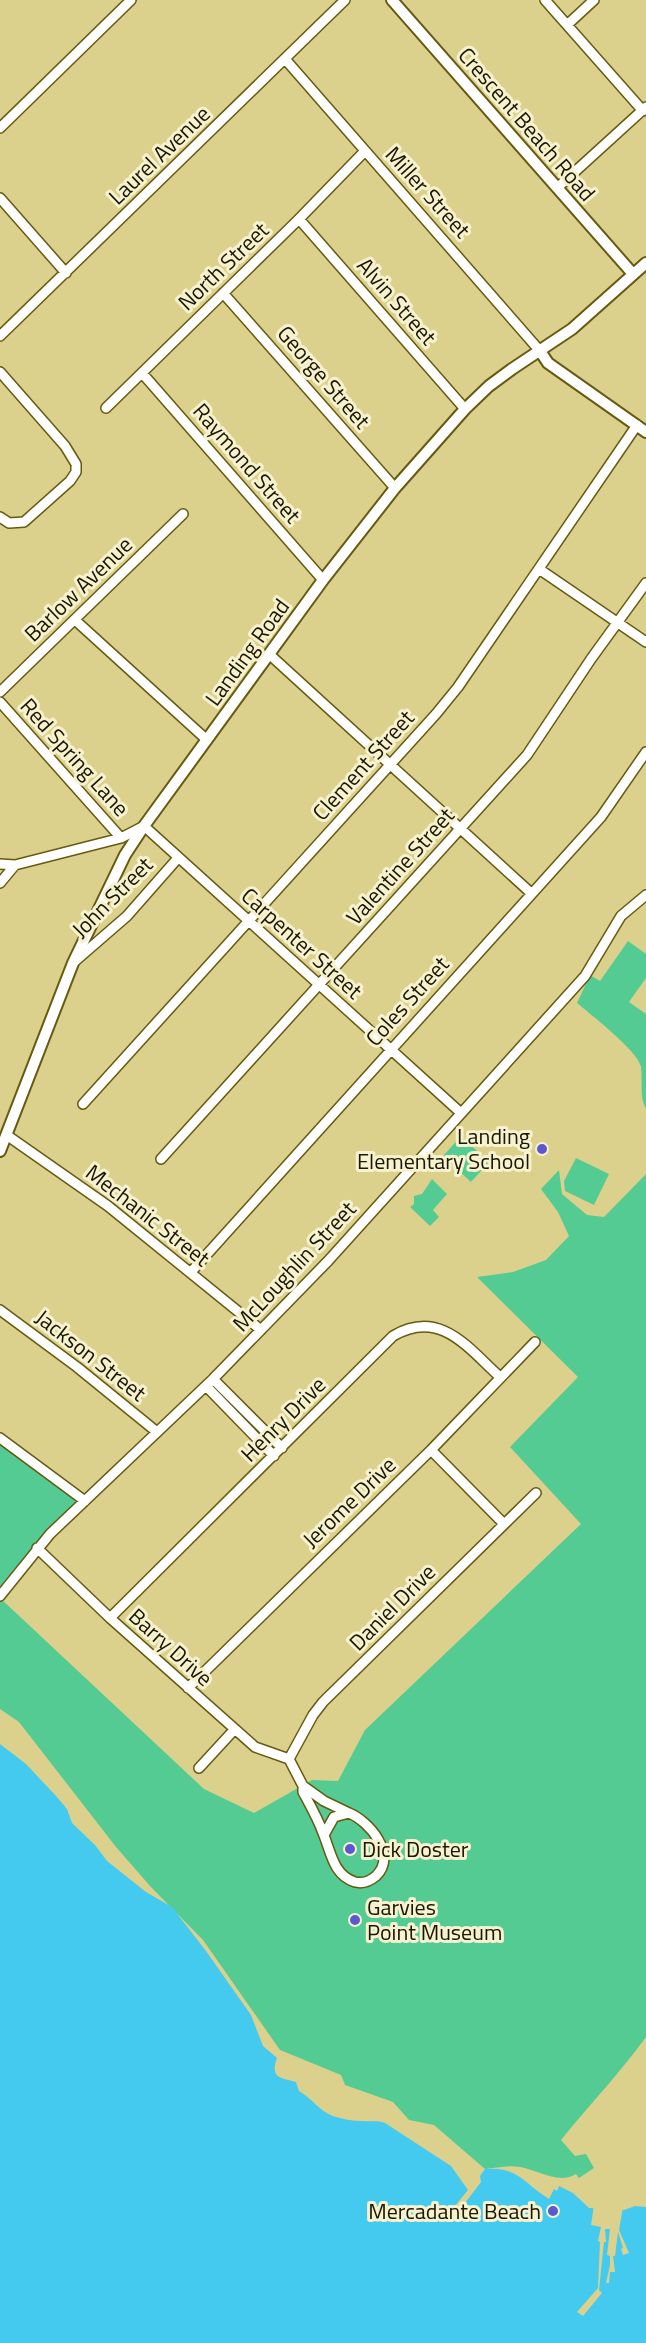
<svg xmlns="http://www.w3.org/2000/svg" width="646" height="2343" viewBox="0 0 646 2343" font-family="'Titillium Web',sans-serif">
  <rect width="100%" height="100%" fill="#dcd18c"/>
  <!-- green -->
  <path fill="#54cb93" d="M628 941 646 954V978L629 1002 646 1014V1109C639 1096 643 1081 641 1067 638 1051 590 1014 577 1003L590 975 600 981Z
    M461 1136 489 1162 471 1182 443 1156Z
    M576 1158 609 1174 594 1205 565 1191 564 1181Z
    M559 1170 562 1194 587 1215 604 1217 646 1174V2037C620 2073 589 2105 561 2140L575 2156 586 2154 594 2168 579 2178 576 2174C559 2185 538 2170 520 2167 509 2165 496 2168 485 2169L434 2125 409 2120 393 2102 345 2085 341 2075 280 2050 203 1940 150 1886 116 1847 19 1722 0 1709V1598L204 1789 254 1813 312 1780 338 1781 365 1730 581 1524 510 1447 578 1377 477 1277 513 1272 546 1260 569 1236 558 1212 541 1189Z
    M432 1179 447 1194 433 1210 439 1217 430 1226 410 1207 414 1204V1196L422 1194Z
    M0 1438 83 1502 0 1597Z"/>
  <!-- water -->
  <path fill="#45caef" d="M0 1744 26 1764 57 1797 67 1809 72 1823 95 1845 107 1861 146 1892 172 1907 206 1951 251 2015 263 2046 277 2058C270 2077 279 2078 296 2082L299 2091C312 2098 319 2111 333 2116 342 2119 353 2121 362 2121 370 2122 377 2120 385 2123L451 2166 468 2190 450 2212 455 2216 481 2182 480 2176 485 2169C518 2166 524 2184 549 2199L554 2189 557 2191 559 2186 573 2193 589 2208 624 2210 635 2206 646 2207V2343H0Z"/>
  <!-- pier -->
  <path fill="#dcd18c" d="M594 2205 623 2207 619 2230 629 2253 623 2255 621 2249 623 2248 618 2232 615 2256H613L615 2272H610L609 2283H606L610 2265V2256L607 2255 610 2229H605L606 2242H604L599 2290 602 2293 583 2316 577 2312 598 2288 600 2242 598 2241 601 2227 591 2225Z"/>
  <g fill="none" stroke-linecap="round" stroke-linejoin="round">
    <defs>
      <path id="minor" d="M545 0 643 111
        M567 25 594 0
        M285 59 540 351
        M0 128 131 0
        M557 188 646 107
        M0 198 66 273
        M299 219 465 409
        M223 293 395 488
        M0 336 345 0
        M0 372 65 446 76 464V472L70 481 24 522 9 523 0 517
        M142 373 323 580
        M106 408 299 219 365 151
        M539 569 646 642
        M75 620 207 740
        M269 654 531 893
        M0 692 183 514
        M0 702 121 838
        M0 864 15 865 121 838 144 826 461 1113
        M0 883 15 865
        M74 962 127 916 178 858
        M83 1104 436 714 458 687 637 425
        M8 1136 108 1206 261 1330
        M161 1159 527 755 591 659 646 583
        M191 1272 601 817 646 752
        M0 1310 77 1367 157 1432
        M213 1379 282 1448
        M206 1386 274 1456
        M0 1438 85 1501
        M431 1450 504 1524
        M37 1548 110 1618 255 1747 289 1759
        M0 1596 50 1534 213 1379 328 1261 585 976 621 916 646 895
        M110 1618 393 1336C440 1308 468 1348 500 1377
        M188 1688 431 1450 535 1342
        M289 1759 313 1715 323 1702 536 1493
        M289 1759 303 1786V1792C310 1805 318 1819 323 1833 331 1852 333 1875 355 1882 363 1884 370 1881 376 1876 398 1855 369 1821 349 1813L334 1817 324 1835
        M199 1768 234 1730
        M303 1786 324 1801 349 1813"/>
      <path id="tertiary" d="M392 0 633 274
        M540 351 548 363 646 432
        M0 1151 73 963 125 855 144 826 323 580 395 488 465 409 489 386 512 369 572 329 646 263"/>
    </defs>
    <!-- minor casing -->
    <use href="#minor" stroke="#655a10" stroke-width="12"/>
    <!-- tertiary casing -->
    <use href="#tertiary" stroke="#655a10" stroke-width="14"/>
    <!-- minor -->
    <use href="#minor" stroke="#fff" stroke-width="9"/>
    <!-- tertiary -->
    <use href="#tertiary" stroke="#fff" stroke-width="10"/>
  </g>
  <!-- markers -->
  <g fill="#5d58d0" stroke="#f6f1cf" stroke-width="2">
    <circle cx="542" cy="1149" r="6"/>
    <circle cx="350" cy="1849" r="6"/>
    <circle cx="355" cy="1920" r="6"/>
    <circle cx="553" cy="2211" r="6"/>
  </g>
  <g text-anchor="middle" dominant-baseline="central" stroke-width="6" stroke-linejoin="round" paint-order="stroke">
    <!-- street labels -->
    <g font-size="22" fill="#1a1600" stroke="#f6f1cf">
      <text transform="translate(527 124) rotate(49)">Crescent Beach Road</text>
      <text transform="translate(159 155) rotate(-44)">Laurel Avenue</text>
      <text transform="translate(428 192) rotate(48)">Miller Street</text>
      <text transform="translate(223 266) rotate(-44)">North Street</text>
      <text transform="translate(397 301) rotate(49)">Alvin Street</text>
      <text transform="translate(324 377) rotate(49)">George Street</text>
      <text transform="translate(247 463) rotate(49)">Raymond Street</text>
      <text transform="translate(78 589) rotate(-44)">Barlow Avenue</text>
      <text transform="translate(247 652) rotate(-54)">Landing Road</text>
      <text transform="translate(75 757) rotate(48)">Red Spring Lane</text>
      <text transform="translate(363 765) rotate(-48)">Clement Street</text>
      <text transform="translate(400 866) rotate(-48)">Valentine Street</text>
      <text transform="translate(112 897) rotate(-45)">John Street</text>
      <text transform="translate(302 943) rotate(42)">Carpenter Street</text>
      <text transform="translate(407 1001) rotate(-48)">Coles Street</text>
      <text transform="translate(148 1215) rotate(38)">Mechanic Street</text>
      <text transform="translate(294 1266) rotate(-47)">McLoughlin Street</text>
      <text transform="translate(91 1355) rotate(38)">Jackson Street</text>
      <text transform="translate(283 1419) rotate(-45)">Henry Drive</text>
      <text transform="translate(349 1502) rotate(-44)">Jerome Drive</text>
      <text transform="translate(392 1607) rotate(-45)">Daniel Drive</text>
      <text transform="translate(171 1647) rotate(42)">Barry Drive</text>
    </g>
    <!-- poi labels -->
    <g font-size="22" fill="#1a1600" stroke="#f6f1cf" text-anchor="end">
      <text x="530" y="1136">Landing<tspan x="530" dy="25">Elementary School</tspan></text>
      <text x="362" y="1849" text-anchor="start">Dick Doster</text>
      <text x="367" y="1907" text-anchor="start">Garvies<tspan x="367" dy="25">Point Museum</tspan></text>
      <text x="541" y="2211">Mercadante Beach</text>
    </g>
  </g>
</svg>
